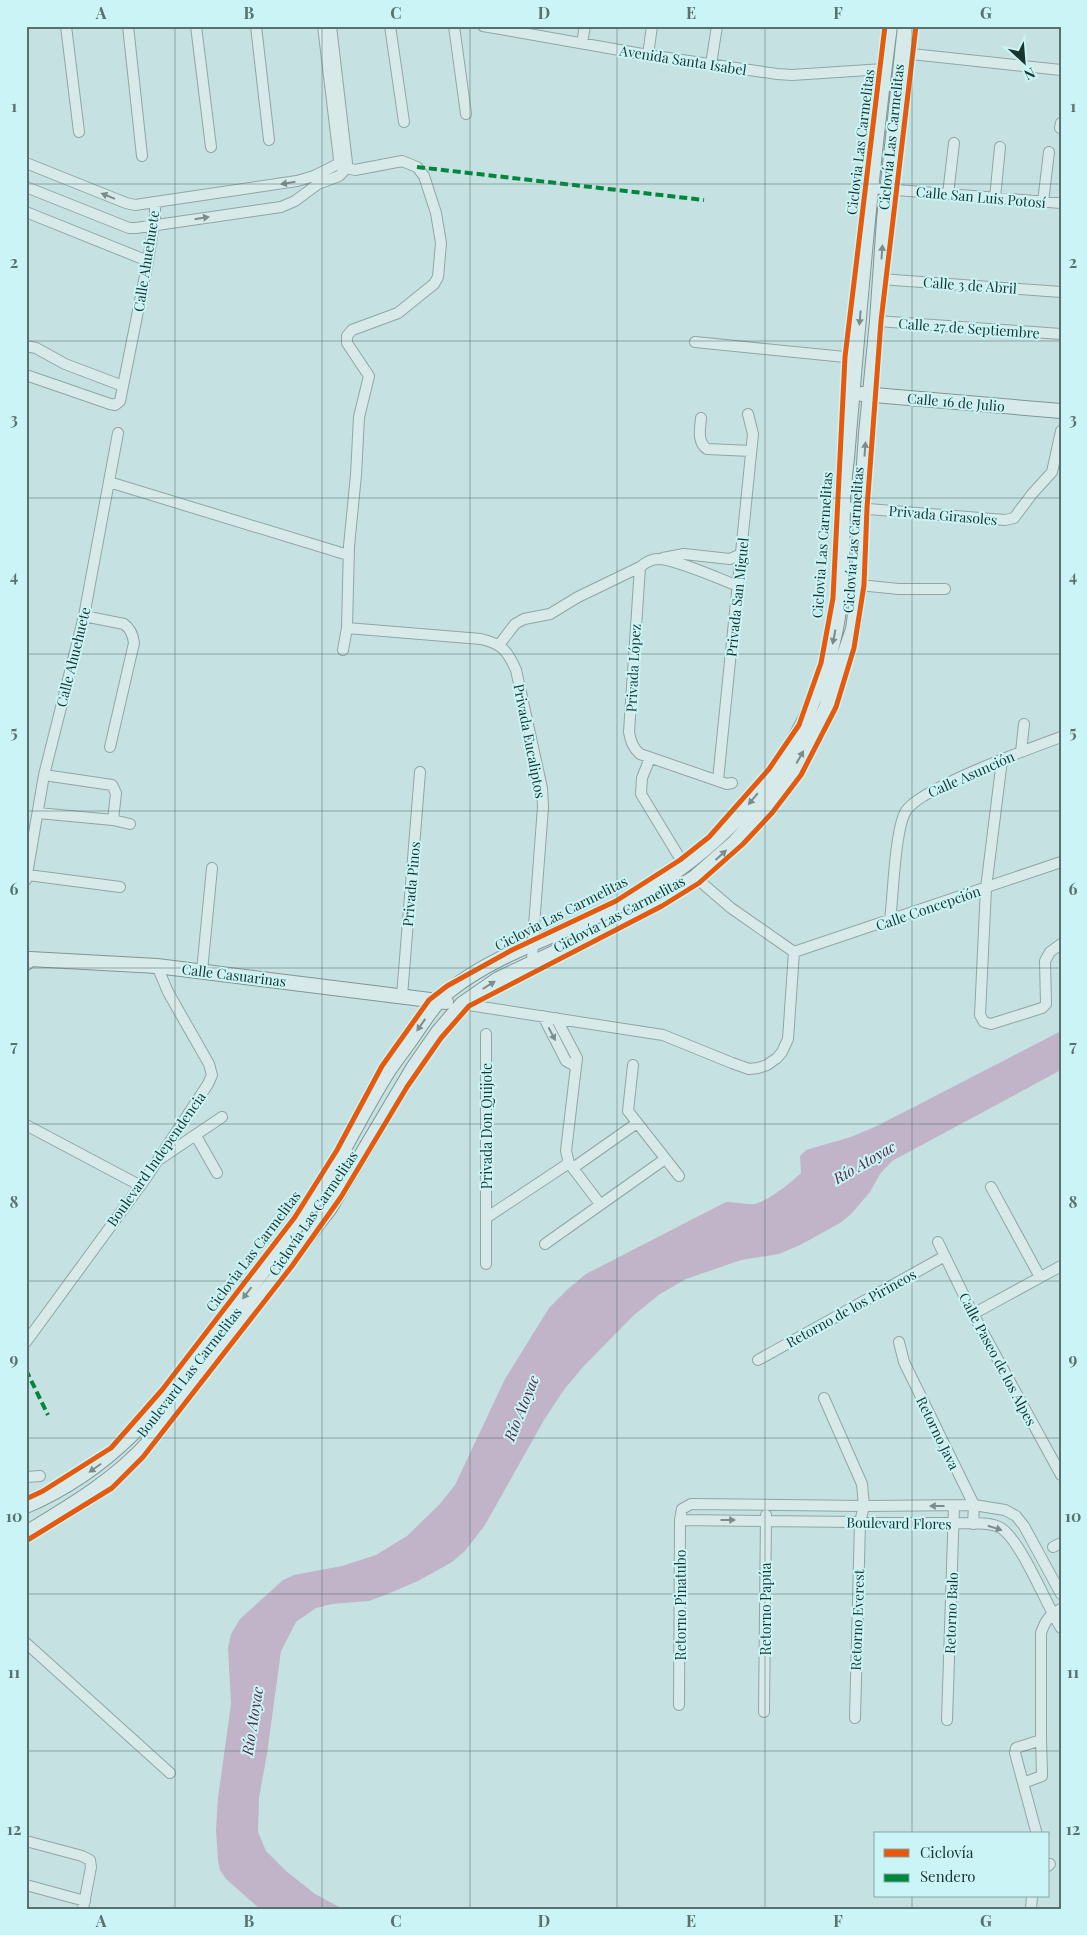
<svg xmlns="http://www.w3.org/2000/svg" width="1087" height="1935" viewBox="0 0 1087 1935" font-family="'Playfair Display',serif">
  <rect width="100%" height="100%" fill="#c6e1e2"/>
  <!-- water -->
  <path fill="#c1b3c8" d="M1061 1031V1070L892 1161 880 1174 870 1192 851 1214 840 1223 802 1244 779 1254 741 1260 686 1279 660 1294 634 1315 582 1368 563 1391 544 1420 485 1525 465 1551 452 1562 418 1581 385 1595 369 1601 332 1604 316 1608 296 1622 281 1651 267 1754 259 1798 258 1832 266 1851 286 1871 315 1894 343 1909H260L226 1879 220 1870 218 1860 216 1830 218 1798 231 1704 228 1648 231 1634 240 1619 283 1580 294 1575 342 1566 376 1555 407 1536 439 1505 455 1485 505 1379 549 1308 568 1289 586 1274 726 1202C734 1202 749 1205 754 1204 767 1202 792 1182 801 1173L800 1156 806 1150 851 1137 879 1125Z"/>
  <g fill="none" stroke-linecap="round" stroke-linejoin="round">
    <defs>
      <path id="street" d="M66 26 79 132
        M128 26 142 156
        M196 26 211 147
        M256 26 269 140
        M323 26 339 159 338 164
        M390 26 404 122
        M454 26 466 114
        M483 26 648 55 777 74 792 75 884 69
        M582 43 585 26
        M902 53 1061 70
        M648 55 652 26
        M711 64 717 26
        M1060 128 1061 123
        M26 163 126 203 135 205 297 181 314 176 338 164
        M338 164 346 168 355 170 402 161 417 167 424 176 436 213 441 243 438 277 434 284 398 313 352 330 347 336V343L369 376 359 417 356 475 349 546 347 628 343 650
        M26 187 129 228H136L281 207 295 201 318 184 339 176 343 172 347 163 331 26
        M871 188 1061 203
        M948 194 954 143
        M995 198 1000 147
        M1043 202 1049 152
        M26 212 148 261
        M880 279 1061 292
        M877 321 1061 334
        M695 342 845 357 856 342
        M26 346 36 348 65 364 123 386
        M26 375 110 404 115 405 120 401 148 261 155 217V203
        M701 418C700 429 697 442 707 449L751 451
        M109 482 348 555
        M843 507 1005 520 1014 518 1032 494 1052 472 1061 431
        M663 558 684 554 730 559 741 554
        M640 567 629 732C631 742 633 748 640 754L727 784 732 783
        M859 585 899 589H945
        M84 616 124 624C131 629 133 635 134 643L110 747
        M347 628 481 639C502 644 507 650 516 670L542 788 543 807 533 939 532 963
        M499 645 515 624 524 619 550 614 578 597 640 567C646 562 651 559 658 559 675 559 720 579 738 586
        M1021 752 1024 724
        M650 758 642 778 641 794 684 865
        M1002 760 986 888 980 1015 984 1022 991 1024 1042 1008 1046 1004 1045 961 1050 952 1061 944
        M44 775 112 785 116 793 113 820
        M718 780 753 434 748 414
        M38 813 113 820 130 824
        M28 875 120 887
        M695 877 731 908 794 952
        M26 880 44 775 84 616 118 433
        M890 921C893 897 895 828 906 811 920 788 1031 748 1061 737
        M794 952 1061 862
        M202 971 212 868
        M402 996 420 772
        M462 1004 663 1035 732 1063 749 1069 758 1068 767 1065 777 1058 782 1052 788 1039 794 952
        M543 1016 566 1061 575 1066
        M556 1018 577 1058 566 1151 569 1163 600 1204
        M633 1065 628 1111 679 1176
        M26 1125 139 1185
        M196 1136 217 1173
        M160 1159 222 1117
        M573 1168 637 1123
        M991 1187 1040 1277
        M486 1218 569 1163
        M938 1242 973 1314 1061 1475
        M545 1244 665 1159
        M486 1264V1034
        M973 1314 1061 1266
        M26 1342 146 1178 208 1084 212 1075 209 1064 168 992 157 966
        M899 1342 904 1362 974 1505 973 1524
        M758 1360 945 1256
        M824 1398 862 1484 864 1506 860 1522 855 1718
        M26 1477 40 1476
        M680 1520 953 1523C967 1524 987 1521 999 1527 1020 1537 1046 1605 1061 1628
        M1053 1547 1061 1543
        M26 1643 170 1773
        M679 1705 680 1520 682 1509 691 1504 864 1506 974 1505 1005 1510 1016 1516 1024 1526 1061 1594
        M764 1712 766 1515
        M947 1720 954 1506
        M1023 1783 1042 1776V1773L1041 1740V1633C1045 1621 1050 1614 1061 1609
        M1036 1831 1015 1753 1016 1748 1041 1740
        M26 1841 82 1856 90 1860 91 1867 83 1909
        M1048 1866 1050 1864
        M26 1885 85 1901
        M1031 1909 1032 1896"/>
      <path id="secondary" d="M862 394 1061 411
        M26 963 30 959 157 966 446 1002
        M26 1506C117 1467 162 1404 220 1328 251 1288 281 1247 311 1206 339 1162 361 1114 389 1070 397 1058 406 1047 414 1035 425 1020 434 1003 449 991 499 951 564 934 620 905 654 888 686 866 714 841 770 792 816 714 833 642 844 599 842 552 843 508 843 491 845 474 847 458 859 314 871 170 890 26
        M26 1533C70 1506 114 1481 149 1442L330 1208 413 1068 438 1032 462 1004 498 979 641 912 695 877 735 842 759 815 793 769 809 741 826 708 853 629 859 585 861 508 866 434 877 321 884 220 905 26"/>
    </defs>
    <!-- street casing -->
    <use href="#street" stroke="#90a6a5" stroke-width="12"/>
    <!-- secondary casing -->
    <use href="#secondary" stroke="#809694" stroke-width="16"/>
    <!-- street -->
    <use href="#street" stroke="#d8e9ea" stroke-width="10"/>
    <!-- secondary -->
    <use href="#secondary" stroke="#d8e9ea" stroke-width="14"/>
    <!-- quiet -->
    <path stroke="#00873e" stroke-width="4" stroke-dasharray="8 4" stroke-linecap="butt" d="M417 167 704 200
      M26 1370 48 1415"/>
    <defs>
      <path id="cycleway" d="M26 1499 43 1491 111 1448 162 1390 295 1217 337 1150 382 1066 429 1000 447 986 512 950 616 901 680 860 709 837 769 769 799 725 821 663 833 598 845 357 885 26
        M26 1541 112 1488 143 1457 292 1266 341 1197 407 1087 441 1038 469 1006 662 906 699 883 743 844 772 813 801 775 836 707 854 648 864 585 867 508 881 321 916 26"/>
    </defs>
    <!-- cycleway casing -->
    <use href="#cycleway" stroke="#caf4f6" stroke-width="8"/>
    <!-- cycleway -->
    <use href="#cycleway" stroke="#e8590c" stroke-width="5"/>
  </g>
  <!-- one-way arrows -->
  <defs><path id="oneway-solid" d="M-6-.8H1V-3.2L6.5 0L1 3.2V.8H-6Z" transform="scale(1.25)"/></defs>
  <g fill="#798e8c">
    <use href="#oneway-solid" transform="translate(288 183) rotate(171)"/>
    <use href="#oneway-solid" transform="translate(108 196) rotate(-158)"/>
    <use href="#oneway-solid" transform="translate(202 218) rotate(-9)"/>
    <use href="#oneway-solid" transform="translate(882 252) rotate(-86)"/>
    <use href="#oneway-solid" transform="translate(860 318) rotate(95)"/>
    <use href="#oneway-solid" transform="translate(865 449) rotate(-86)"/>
    <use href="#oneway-solid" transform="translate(834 637) rotate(101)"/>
    <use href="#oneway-solid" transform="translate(800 757) rotate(-61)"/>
    <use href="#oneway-solid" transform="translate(753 799) rotate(130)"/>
    <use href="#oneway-solid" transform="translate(721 855) rotate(-42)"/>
    <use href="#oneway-solid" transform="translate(489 985) rotate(-32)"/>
    <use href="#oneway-solid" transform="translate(421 1025) rotate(125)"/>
    <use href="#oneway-solid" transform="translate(552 1034) rotate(62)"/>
    <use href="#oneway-solid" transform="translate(247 1293) rotate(127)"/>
    <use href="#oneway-solid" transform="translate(95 1468) rotate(145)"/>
    <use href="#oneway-solid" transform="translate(937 1506) rotate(180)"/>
    <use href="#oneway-solid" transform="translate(728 1520)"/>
    <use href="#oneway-solid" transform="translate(995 1528) rotate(17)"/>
  </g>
  <!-- grid -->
  <path fill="none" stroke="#56716e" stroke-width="1" stroke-opacity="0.55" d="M175 26V1909M322 26V1909M470 26V1909M617 26V1909M765 26V1909M912 26V1834M26 184H1061M26 341H1061M26 498H1061M26 654H1061M26 811H1061M26 968H1061M26 1124H1061M26 1281H1061M26 1438H1061M26 1594H1061M26 1751H1061M912 1896V1909"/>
  <g text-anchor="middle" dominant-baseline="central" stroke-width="4" stroke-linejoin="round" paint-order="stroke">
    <!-- street labels -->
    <g font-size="14" fill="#1a342f" stroke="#caf4f6">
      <text transform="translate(683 60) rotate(9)">Avenida Santa Isabel</text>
      <text transform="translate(891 137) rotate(-84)">Ciclovía Las Carmelitas</text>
      <text transform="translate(860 142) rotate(-83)">Ciclovia Las Carmelitas</text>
      <text transform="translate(981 197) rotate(5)">Calle San Luis Potosí</text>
      <text transform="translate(146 261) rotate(-81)">Calle Ahuehuete</text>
      <text transform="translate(970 285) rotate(4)">Calle 3 de Abril</text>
      <text transform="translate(969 328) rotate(4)">Calle 27 de Septiembre</text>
      <text transform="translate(956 402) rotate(5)">Calle 16 de Julio</text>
      <text transform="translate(943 515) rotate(5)">Privada Girasoles</text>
      <text transform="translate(853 540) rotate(-86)">Ciclovía Las Carmelitas</text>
      <text transform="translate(822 545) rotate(-86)">Ciclovia Las Carmelitas</text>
      <text transform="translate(737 597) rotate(-84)">Privada San Miguel</text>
      <text transform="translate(73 657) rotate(-76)">Calle Ahuehuete</text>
      <text transform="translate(633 668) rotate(-87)">Privada López</text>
      <text transform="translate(530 741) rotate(79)">Privada Eucaliptos</text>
      <text transform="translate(971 774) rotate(-24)">Calle Asunción</text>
      <text transform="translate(411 884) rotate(-85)">Privada Pinos</text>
      <text transform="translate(928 908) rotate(-19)">Calle Concepción</text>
      <text transform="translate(561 913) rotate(-27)">Ciclovia Las Carmelitas</text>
      <text transform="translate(619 914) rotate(-28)">Ciclovía Las Carmelitas</text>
      <text transform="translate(234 975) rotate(7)">Calle Casuarinas</text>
      <text transform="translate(486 1126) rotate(-90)">Privada Don Quijote</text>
      <text transform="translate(156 1159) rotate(-55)">Boulevard Independencia</text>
      <text transform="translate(313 1213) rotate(-56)">Ciclovía Las Carmelitas</text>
      <text transform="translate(253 1251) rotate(-53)">Ciclovia Las Carmelitas</text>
      <text transform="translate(851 1308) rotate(-29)">Retorno de los Pirineos</text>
      <text transform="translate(998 1359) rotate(62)">Calle Paseo de los Alpes</text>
      <text transform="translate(189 1372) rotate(-52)">Boulevard Las Carmelitas</text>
      <text transform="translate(938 1433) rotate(64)">Retorno Java</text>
      <text transform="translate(899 1523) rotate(1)">Boulevard Flores</text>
      <text transform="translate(680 1605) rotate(-90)">Retorno Pinatubo</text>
      <text transform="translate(765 1609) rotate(-90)">Retorno Papúa</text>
      <text transform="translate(951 1613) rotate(-88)">Retorno Balo</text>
      <text transform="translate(857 1620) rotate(-88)">Retorno Everest</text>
    </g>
    <!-- water labels -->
    <g font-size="15" font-style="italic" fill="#542948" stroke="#caf4f6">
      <text transform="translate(864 1162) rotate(-30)">Río Atoyac</text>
      <text transform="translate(521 1408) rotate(-68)">Río Atoyac</text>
      <text transform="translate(252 1721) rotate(-81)">Río Atoyac</text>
    </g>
  </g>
  <!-- border -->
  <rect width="1087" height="1935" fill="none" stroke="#caf4f6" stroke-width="55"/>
  <!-- legend -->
  <rect x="874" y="1832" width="175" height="65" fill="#caf4f6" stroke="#84a7a6"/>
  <rect x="884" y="1849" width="25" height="8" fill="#e8590c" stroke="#84a7a6"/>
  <text x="920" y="1858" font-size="15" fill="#1a342f">Ciclovía</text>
  <rect x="884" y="1874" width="25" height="8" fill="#00873e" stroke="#84a7a6"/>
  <text x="920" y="1882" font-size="15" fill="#1a342f">Sendero</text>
  <!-- north arrow -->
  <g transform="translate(1024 62) rotate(154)" stroke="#caf4f6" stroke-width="4" paint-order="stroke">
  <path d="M0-4L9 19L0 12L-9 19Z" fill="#1a342f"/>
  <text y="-8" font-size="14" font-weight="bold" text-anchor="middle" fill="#1a342f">N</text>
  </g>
  <rect x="28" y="28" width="1032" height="1880" fill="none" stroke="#56716e" stroke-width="2"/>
  <g font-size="16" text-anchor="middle" font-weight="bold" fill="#56716e">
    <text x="101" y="19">A</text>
    <text x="249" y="19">B</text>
    <text x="396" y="19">C</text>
    <text x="544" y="19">D</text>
    <text x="691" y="19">E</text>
    <text x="838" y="19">F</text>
    <text x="986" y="19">G</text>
    <text x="14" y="112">1</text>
    <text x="1073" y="112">1</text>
    <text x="14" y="268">2</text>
    <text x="1073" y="268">2</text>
    <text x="14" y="425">3</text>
    <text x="1073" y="425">3</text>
    <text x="14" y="582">4</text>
    <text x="1073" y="582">4</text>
    <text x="14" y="738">5</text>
    <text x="1073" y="738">5</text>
    <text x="14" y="895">6</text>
    <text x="1073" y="895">6</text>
    <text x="14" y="1052">7</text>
    <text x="1073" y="1052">7</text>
    <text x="14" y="1208">8</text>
    <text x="1073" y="1208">8</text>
    <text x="14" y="1365">9</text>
    <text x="1073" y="1365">9</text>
    <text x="14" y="1522">10</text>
    <text x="1073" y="1522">10</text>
    <text x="14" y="1678">11</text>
    <text x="1073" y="1678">11</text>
    <text x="14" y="1835">12</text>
    <text x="1073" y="1835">12</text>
    <text x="101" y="1927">A</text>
    <text x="249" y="1927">B</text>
    <text x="396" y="1927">C</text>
    <text x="544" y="1927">D</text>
    <text x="691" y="1927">E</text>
    <text x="838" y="1927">F</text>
    <text x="986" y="1927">G</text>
  </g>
</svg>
